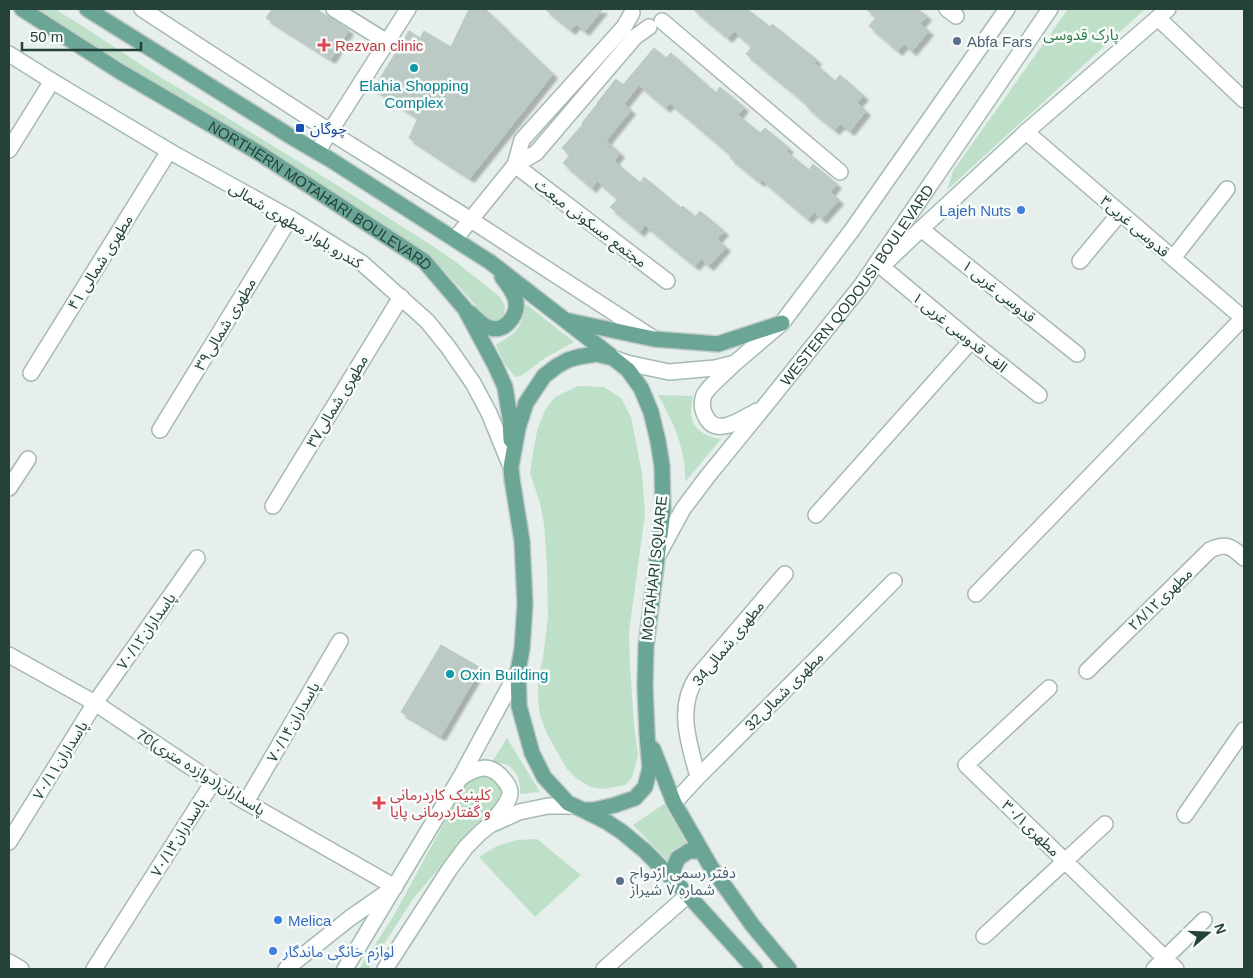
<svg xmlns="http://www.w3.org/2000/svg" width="1253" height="978" viewBox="0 0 1253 978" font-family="Helvetica,'Noto Sans Arabic',sans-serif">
  <defs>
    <filter id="shadow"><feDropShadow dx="4.5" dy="4.5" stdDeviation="1" flood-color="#0004"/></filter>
  </defs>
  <rect width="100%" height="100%" fill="#e6efeb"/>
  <!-- green -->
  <path fill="#bfe0c8" d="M37 9H55L87 29 149 70 327 179 428 243 456 262 500 297 505 306 504 315 499 320H493L487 318 443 269 406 239 217 120 146 77Z
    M1068 9H1145L947 190 953 171Z
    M526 304 574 342 545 358 521 376 515 377 505 364 496 345C503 340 513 335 518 328 523 321 524 312 526 304Z
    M578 386 604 387 621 398 631 417 642 473 645 514 629 632 630 666 634 725 638 756 632 778 625 785 604 789 590 787 576 778 567 769 547 734 540 715 538 699V680L543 658 548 616 547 567 544 524 540 503 530 473 533 453 537 431 545 410 555 397Z
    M658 395 693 396C687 422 694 434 721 439L685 482C687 452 673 421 658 395Z
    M507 738 540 792 520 794C521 782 517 769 505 764 501 763 496 763 492 762Z
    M478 775C493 774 497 778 503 791L501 798 482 821 469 833 413 899 368 969H359L393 917 463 788 470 779Z
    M664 804 687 844 673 850 668 861 633 825Z
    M537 839 581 875 535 917 479 857 497 846 517 840Z"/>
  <!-- building -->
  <path fill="#bbcac4" stroke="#b8c9c2" filter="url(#shadow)" d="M272 9H316L349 30 331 59 266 18Z
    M469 9H485L553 74 470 178 409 138 418 118 374 88 409 31 420 38 424 31 451 47Z
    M545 9H603L585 31 576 24 571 30Z
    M693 9H747L770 27 772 24 817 60 814 63 835 81 840 75 864 96 857 103 866 111 850 131 841 124 835 130 806 106 807 104 746 54 752 47 734 31 728 38Z
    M866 9H918L927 16 920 24 929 31 912 51 904 44 898 51 869 26 876 17Z
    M654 48 666 58 671 53 716 93 720 87 744 107 738 115 760 133 765 128 789 148 786 151 809 170 813 164 837 184 830 192 839 200 822 219 814 212 808 219 762 180 760 182 730 158 732 156 670 103 666 108 639 85 624 104 631 110 606 141 620 153 614 161 640 183 644 177 681 208 683 206 695 217 700 211 724 231 717 239 726 247 709 266 701 259 695 266 645 225 640 232 610 207 618 199 597 181 592 188 563 163 570 155 562 148 583 124 582 123 598 103H597L616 79 623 85Z
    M441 645 481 668 441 736 401 712Z"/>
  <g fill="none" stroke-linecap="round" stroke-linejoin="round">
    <defs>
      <path id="street" d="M142 9 346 142 471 220 653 338
        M334 9 387 42
        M947 9 956 16
        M1158 18 1244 100
        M662 21 840 172
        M1026 132 1244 319
        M9 150 52 81
        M317 152 408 9
        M515 165 522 140 624 27 632 13
        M515 165 667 281
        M921 229 1077 354
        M455 239 515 165 536 153 635 37 649 27
        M1173 258 1227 189
        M1080 261 1120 213
        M882 267 971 341 1039 395
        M31 373 169 151
        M160 430 290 218
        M9 488 28 459
        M273 506 401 297
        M816 515 971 341
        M976 594 1243 318
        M9 655 95 703 213 782 246 802 395 887
        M1087 671 1210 550C1226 542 1232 547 1244 558
        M1049 688 966 765 1176 969
        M698 777C689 743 676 708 697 677L785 574
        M246 802 340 641
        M674 803 698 777 894 581
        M1185 815 1244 730
        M9 842 95 703 197 558
        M984 936 1105 824
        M9 962 21 969
        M94 969 213 782
        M604 969 688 895
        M1154 969 1204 920"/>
      <g id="secondary">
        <path d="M9 54 52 81 169 151 290 218 362 263 427 321 448 347 473 383 489 413 511 467"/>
        <path d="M881 267 921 229 1026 132 1168 9"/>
        <path d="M613 358 627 363 669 372 715 368 735 363 782 323 852 230 1007 9"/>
        <path d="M734 364C727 371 707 388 704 395 701 403 702 410 706 417 717 438 743 418 757 411"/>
        <path id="s1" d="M658 555 683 509 707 477 764 407 861 286 1050 9"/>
        <path d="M460 778C477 767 490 762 504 780 508 784 510 788 510 794 508 805 497 815 491 823"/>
        <path d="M286 969 350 918 389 891"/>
        <path d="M345 969 460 778 518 671"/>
        <path d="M385 969 449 870 466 847 481 832 490 825 519 812 548 806H574"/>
      </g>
      <g id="primary">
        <path id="s2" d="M22 9 119 71 259 153 424 261 465 309 495 365 505 387 510 418 511 440"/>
        <path d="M87 9 290 136 331 160 490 262 610 355"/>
        <path d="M470 313C476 318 482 326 490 328 497 330 503 328 508 323 524 307 514 292 502 277"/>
        <path d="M569 321 654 339 718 344 782 323"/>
        <path d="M596 354 613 358 628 370 641 388 651 412 658 441 662 466 663 511 646 646 645 686 647 734 650 768 645 787 635 798 615 805 594 810H583L568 803 544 777 532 753 519 706 518 671 522 649 525 604 522 541 512 479 511 467 518 428 526 403 544 376 557 366 568 360 578 357Z"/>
        <path d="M653 749 674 803 711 867 753 926 789 969"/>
        <path d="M585 811 607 822 622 832 645 851 688 895 755 969"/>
        <path d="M676 883 673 870 678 858 689 851H701"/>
      </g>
    </defs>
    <!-- street casing -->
    <use href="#street" stroke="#a8b8b2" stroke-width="18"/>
    <!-- secondary casing -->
    <use href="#secondary" stroke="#a4bbb3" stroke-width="18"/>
    <!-- primary casing -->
    <use href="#primary" stroke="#c2cac8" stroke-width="18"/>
    <!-- street -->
    <use href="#street" stroke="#fff" stroke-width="15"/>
    <!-- secondary -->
    <use href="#secondary" stroke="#fff" stroke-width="15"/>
    <!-- primary -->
    <use href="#primary" stroke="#6aa596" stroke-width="15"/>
  </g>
  <!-- markers -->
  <g fill="#5c6f8a" stroke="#f7fbf9" stroke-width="2">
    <circle cx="957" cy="41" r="5"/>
    <circle cx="620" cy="881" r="5"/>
  </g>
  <g fill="#e0444e" stroke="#f7fbf9" stroke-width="2">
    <path d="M321.5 37.5h5v5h5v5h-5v5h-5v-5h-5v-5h5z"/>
    <path d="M376.5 795.5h5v5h5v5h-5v5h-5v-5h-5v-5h5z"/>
  </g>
  <g fill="#0f9aa8" stroke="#f7fbf9" stroke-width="2">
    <circle cx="414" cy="68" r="5"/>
    <circle cx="450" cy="674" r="5"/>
  </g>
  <rect fill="#1a4fb4" stroke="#f7fbf9" stroke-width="2" x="295" y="123" width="10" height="10" rx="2.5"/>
  <g fill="#3f7fe0" stroke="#f7fbf9" stroke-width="2">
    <circle cx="1021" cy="210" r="5"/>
    <circle cx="278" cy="920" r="5"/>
    <circle cx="273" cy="951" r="5"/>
  </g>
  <g text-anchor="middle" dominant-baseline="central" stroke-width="5" stroke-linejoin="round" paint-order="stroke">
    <!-- park labels -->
    <g font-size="15" fill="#2d7a4b" stroke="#f7fbf9">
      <text x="1081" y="34">پارک قدوسی</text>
    </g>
    <!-- service labels -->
    <g font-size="15" fill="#4e5e75" stroke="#f7fbf9" text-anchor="start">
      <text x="967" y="41">Abfa Fars</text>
      <text x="630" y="872">دفتر رسمی ازدواج<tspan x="630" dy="17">شماره ۷ شیراز</tspan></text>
    </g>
    <!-- health labels -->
    <g font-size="15" fill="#be3a42" stroke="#f7fbf9" text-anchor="start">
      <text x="335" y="45">Rezvan clinic</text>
      <text x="390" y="794">کلینیک کاردرمانی<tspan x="390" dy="17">و گفتاردرمانی پایا</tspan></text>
    </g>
    <!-- culture labels -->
    <g font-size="15" fill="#0d838f" stroke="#f7fbf9">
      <text x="414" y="85">Elahia Shopping<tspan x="414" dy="17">Complex</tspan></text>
      <text x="460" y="674" text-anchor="start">Oxin Building</text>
    </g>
    <!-- transit labels -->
    <g font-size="15" fill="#164399" stroke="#f7fbf9" text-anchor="start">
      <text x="310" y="128">چوگان</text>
    </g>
    <!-- street labels -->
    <g font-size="15" fill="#24423a" stroke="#f7fbf9">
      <text stroke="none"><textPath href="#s2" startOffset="352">NORTHERN MOTAHARI BOULEVARD</textPath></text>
      <text transform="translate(591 223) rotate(37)">مجتمع مسکونی مبعث</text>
      <text transform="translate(296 225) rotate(31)">کندرو بلوار مطهری شمالی</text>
      <text transform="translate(1135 226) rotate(41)">قدوسی غربی۳</text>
      <text transform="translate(100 262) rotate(-58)">۴۱ مطهرى شمالى</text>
      <text stroke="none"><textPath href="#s1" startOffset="336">WESTERN QODOUSI BOULEVARD</textPath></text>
      <text transform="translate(999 291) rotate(39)">۱ قدوسی غربی</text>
      <text transform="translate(225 324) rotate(-59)">مطهرى شمالى۳۹</text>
      <text transform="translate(960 332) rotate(39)">۱ الف قدوسی غربی</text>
      <text transform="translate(337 401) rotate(-59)">مطهرى شمالى۳۷</text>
      <text transform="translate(654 568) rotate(-84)">MOTAHARI SQUARE</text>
      <text transform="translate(1160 599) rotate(-44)">مطهری۲۸/۱۲</text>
      <text transform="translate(146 631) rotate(-55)">پاسداران۷۰/۱۲</text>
      <text transform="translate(728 643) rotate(-51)">34مطهرى شمالى</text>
      <text transform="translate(784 691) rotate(-45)">32مطهرى شمالى</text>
      <text transform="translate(293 722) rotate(-60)">پاسداران۷۰/۱۴</text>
      <text transform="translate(60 760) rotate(-58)">پاسداران۷۰/۱۱</text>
      <text transform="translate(201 772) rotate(32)">70پاسداران(دوازده متری)</text>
      <text transform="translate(1031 828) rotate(44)">مطهری۳۰/۱</text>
      <text transform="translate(178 837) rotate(-58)">پاسداران۷۰/۱۳</text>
    </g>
    <!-- shop labels -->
    <g font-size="15" fill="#366cbe" stroke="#f7fbf9" text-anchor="start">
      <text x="1011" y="210" text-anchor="end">Lajeh Nuts</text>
      <text x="288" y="920">Melica</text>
      <text x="283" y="951">لوازم خانگی ماندگار</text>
    </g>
  </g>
  <!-- border -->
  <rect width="1253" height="978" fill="none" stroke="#24423a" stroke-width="20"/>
  <!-- north arrow -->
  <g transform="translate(1208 933) rotate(71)" stroke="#f7fbf9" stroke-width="4" paint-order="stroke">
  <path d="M0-4L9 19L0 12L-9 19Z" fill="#24423a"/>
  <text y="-8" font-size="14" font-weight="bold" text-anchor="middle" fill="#24423a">N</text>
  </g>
  <!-- scale -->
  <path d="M22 42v8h119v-8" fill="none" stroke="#24423a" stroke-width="2.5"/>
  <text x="30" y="42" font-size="15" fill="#24423a" stroke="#f7fbf9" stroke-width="4" paint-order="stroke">50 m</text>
</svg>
